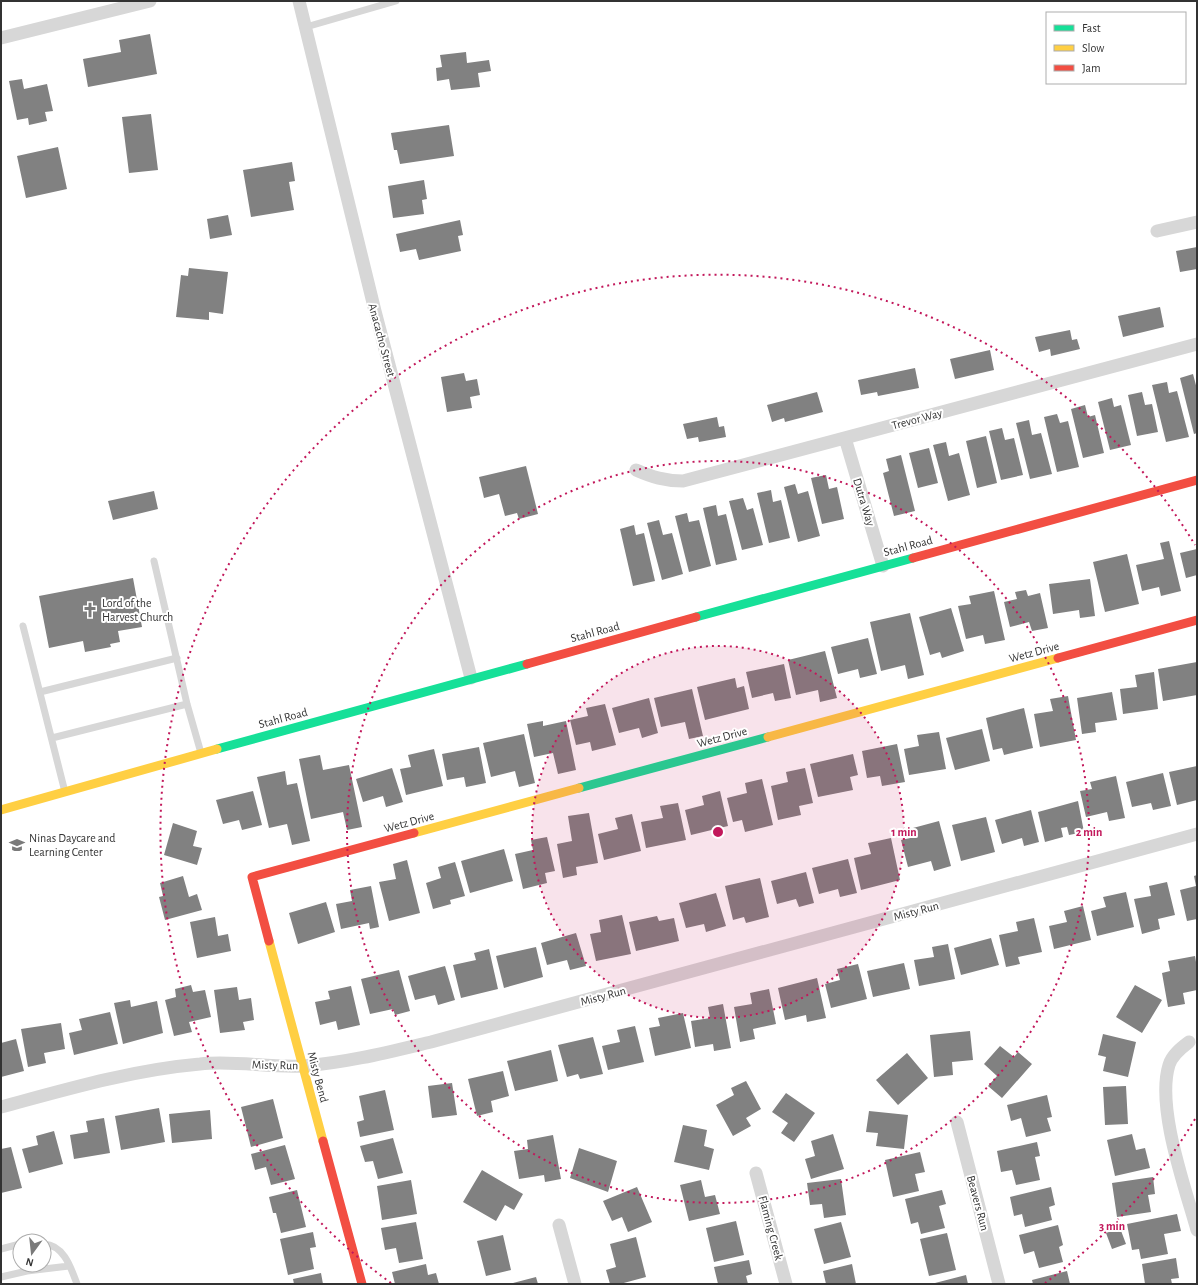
<svg xmlns="http://www.w3.org/2000/svg" width="1198" height="1285" viewBox="0 0 1198 1285" font-family="'Alegreya Sans',sans-serif">
  <rect width="100%" height="100%" fill="#fff"/>
  <!-- building -->
  <path fill="#818181" d="M150 34 157 74 88 87 83 59 121 52 119 40Z
    M466 52 467 63 489 60 491 71 478 73 480 87 451 90 449 79 437 81 436 68 442 67 440 55Z
    M22 79 24 89 47 84 53 111 45 112 47 121 29 125 28 118 17 120 9 81Z
    M151 114 158 170 129 173 122 117Z
    M449 125 454 156 400 164 397 150H394L391 133Z
    M58 147 67 189 26 198 17 156Z
    M292 162 295 181 289 182 294 210 251 217 243 170Z
    M424 180 427 199 422 200 424 214 393 218 388 186Z
    M228 215 232 235 210 239 207 219Z
    M460 220 463 235 458 236 461 251 419 260 416 249 400 252 396 234Z
    M1197 247V269L1180 272 1176 251Z
    M189 268 228 272 223 314 209 312V320L176 317 181 275 188 276Z
    M1160 307 1164 327 1123 337 1118 316Z
    M1070 330 1072 340 1077 339 1080 349 1051 356 1050 349 1039 352 1035 337Z
    M990 350 994 370 955 379 950 359Z
    M915 368 919 388 878 396 877 392 861 395 858 380Z
    M464 373 466 381 477 379 480 395 470 397 472 408 447 412 441 377Z
    M1193 374 1197 389V433L1194 434 1180 378Z
    M1167 382 1169 393 1177 391 1189 437 1166 442 1152 385Z
    M817 392 823 412 785 422 784 418 772 422 767 405Z
    M1142 392 1145 405 1152 404 1158 432 1137 436 1128 395Z
    M1112 398 1114 407 1121 405 1131 445 1110 450 1098 402Z
    M1085 405 1088 417 1095 415 1104 453 1083 458 1071 409Z
    M1057 414 1060 423 1068 421 1079 467 1057 472 1044 417Z
    M717 417 719 427 724 426 726 437 699 442 698 437 687 439 683 424Z
    M1029 420 1032 435 1041 433 1052 474 1030 479 1016 423Z
    M1002 428 1005 440 1014 438 1023 475 1001 480 989 431Z
    M986 436 997 483 977 488 966 441Z
    M946 442 949 456 959 453 970 495 948 501 933 445Z
    M929 448 938 483 918 488 909 453Z
    M901 455 915 511 894 516 883 473 889 471 886 459Z
    M526 466 538 514 519 519 517 513 505 516 499 494 484 498 479 477Z
    M826 475 829 489 837 487 844 519 822 524 811 478Z
    M795 484 798 494 808 491 820 536 798 542 784 487Z
    M771 490 773 502 781 500 790 538 769 543 757 493Z
    M154 491 158 509 113 520 108 501Z
    M743 498 747 510 753 508 763 545 742 550 729 501Z
    M716 505 718 516 726 514 737 560 716 565 703 508Z
    M687 513 689 522 699 520 711 566 689 572 675 516Z
    M659 520 663 535 672 533 683 574 662 580 647 523Z
    M634 525 636 535 644 533 655 581 633 586 620 529Z
    M1169 541 1181 591 1161 596 1159 587 1142 591 1136 565 1164 559 1160 543Z
    M1197 549V575L1186 578 1180 553Z
    M1127 554 1139 604 1105 612 1093 562Z
    M133 578 142 627 118 631 120 642 110 644 111 647 85 652 83 641 49 648 39 596Z
    M1090 579 1095 616 1080 618 1079 610 1053 614 1049 584Z
    M1026 590 1028 596 1040 593 1048 628 1032 631 1029 622 1010 627 1004 602 1017 599 1015 592Z
    M994 591 1005 640 985 644 983 635 966 639 958 606 971 604 969 596Z
    M951 608 964 651 942 658 940 652 930 655 919 617Z
    M910 613 924 675 908 679 905 665 881 671 870 622Z
    M868 638 877 674 860 678 858 669 838 674 831 647Z
    M825 651 837 698 820 702 818 690 796 695 788 660Z
    M1197 662V695L1163 701 1158 669Z
    M784 664 791 698 775 701 773 693 752 698 746 672Z
    M1154 672 1158 709 1123 714 1120 689 1137 687 1135 675Z
    M735 678 737 688 744 686 749 709 705 720 697 687Z
    M692 689 703 736 689 739 685 722 661 727 654 698Z
    M1112 692 1117 720 1095 723 1096 732 1082 734 1077 698Z
    M1068 696 1076 740 1040 747 1034 714 1053 711 1050 699Z
    M649 698 658 733 642 738 639 728 619 733 612 708Z
    M605 704 616 745 592 751 590 742 576 745 570 720 588 716 586 708Z
    M1024 708 1033 748 1004 755 1002 748 993 750 986 718Z
    M543 721V726L566 721 576 770 558 774 553 753 534 757 527 724Z
    M982 729 990 761 955 770 946 738Z
    M939 732 946 769 909 775 904 749 919 746 917 735Z
    M524 734 535 783 519 787 515 771 491 777 483 743Z
    M897 744 905 782 882 786 880 776 867 778 862 751Z
    M479 747 486 783 466 787 464 777 447 780 442 754Z
    M434 749 443 786 406 795 400 769 411 767 408 755Z
    M853 754 858 775 850 777 853 790 818 797 810 764Z
    M320 755 323 770 349 765 362 827 347 830 343 812 311 819 299 759Z
    M1197 766V800L1177 805 1169 772Z
    M392 768 403 802 386 807 383 796 363 802 356 779Z
    M805 768 813 803 799 806 801 815 778 820 771 786 788 782 786 772Z
    M285 771 287 785 297 783 310 841 292 845 287 824 269 828 257 777Z
    M1163 773 1171 806 1153 810 1151 803 1132 807 1126 782Z
    M1116 776 1125 818 1109 821 1107 812 1086 817 1080 791 1092 789 1090 782Z
    M762 779 773 825 745 832 742 820 733 822 727 798 747 793 745 783Z
    M253 791 262 825 242 830 239 820 223 824 216 800Z
    M720 791 728 826 691 835 685 810 704 805 702 796Z
    M1078 801 1084 832 1069 835 1067 827 1061 828 1063 837 1045 842 1038 812Z
    M678 803 686 840 646 848 641 822 663 818 660 806Z
    M1031 810 1039 842 1024 846 1022 838 1002 844 995 820Z
    M589 813 598 863 576 867 577 875 563 878 557 844 572 841 568 816Z
    M632 814 641 851 604 860 598 834 618 829 615 818Z
    M986 817 995 852 961 861 952 825Z
    M939 821 951 866 934 871 931 861 908 867 901 840 915 837 913 828Z
    M173 823 197 831 193 846 202 848 197 865 164 855Z
    M547 837 555 871 545 873 547 883 523 889 515 854 533 850 531 840Z
    M891 838 900 880 861 890 854 858 871 854 868 843Z
    M504 849 513 881 470 893 461 861Z
    M848 859 857 893 840 897 838 889 819 894 812 868Z
    M407 860 420 913 389 921 379 882 396 879 393 864Z
    M455 862 465 896 450 900 451 904 433 909 426 883 441 878 438 867Z
    M806 872 814 903 799 907 796 899 777 904 771 881Z
    M1197 875V919L1187 921 1180 890 1196 886 1194 876Z
    M183 876 189 897 197 894 202 910 165 920 159 897 163 896 160 883Z
    M760 878 769 917 746 923 744 917 733 920 725 886Z
    M1167 882 1175 915 1158 919 1160 929 1142 934 1134 899 1151 896 1149 886Z
    M371 886 379 927 370 929 369 923 341 929 336 904 352 901 350 890Z
    M1126 892 1134 927 1097 936 1091 911 1106 907 1103 897Z
    M716 893 726 926 706 932 704 924 686 928 679 903Z
    M326 902 335 932 298 944 289 913Z
    M1083 906 1091 940 1054 949 1049 926 1067 922 1064 911Z
    M622 915 631 954 596 961 590 934 601 932 599 920Z
    M657 916 659 921 674 918 679 941 636 951 629 922Z
    M215 917 218 936 228 934 231 951 197 958 190 922Z
    M1034 918 1042 952 1018 957 1020 964 1006 967 999 935 1018 931 1016 922Z
    M576 933 586 966 570 970 567 960 547 965 541 943Z
    M991 938 999 965 961 975 954 948Z
    M948 944 955 979 919 986 914 960 934 957 932 947Z
    M536 947 543 977 504 988 496 956Z
    M489 949 498 989 461 998 453 965 476 960 474 953Z
    M1195 956 1197 968V990L1183 993 1185 1004 1168 1007 1162 973 1170 971 1168 961Z
    M904 963 910 989 873 997 867 971Z
    M858 964 867 999 831 1008 825 984 840 980 837 969Z
    M445 966 455 1000 438 1005 435 995 415 1000 408 976Z
    M399 970 410 1011 395 1015 393 1009 370 1014 361 979Z
    M817 978 826 1018 807 1022 806 1015 785 1020 778 988Z
    M191 985 193 992 205 990 211 1017 189 1022 192 1032 174 1036 165 1000 176 997 175 989Z
    M1135 985 1162 1000 1142 1033 1116 1017Z
    M351 986 360 1025 338 1030 336 1021 320 1025 315 1002 330 999 328 991Z
    M237 987 239 1000 251 998 254 1020 243 1022 245 1030 220 1033 214 990Z
    M769 989 776 1024 753 1029 755 1039 740 1042 734 1007 752 1004 750 993Z
    M130 1000 131 1007 157 1001 163 1033 123 1044 114 1003Z
    M723 1004 731 1048 714 1051 713 1044 695 1047 691 1021 710 1018 708 1007Z
    M110 1012 118 1044 74 1055 69 1033 82 1030 79 1019Z
    M683 1013 691 1048 655 1056 649 1028 660 1026 658 1018Z
    M61 1023 65 1049 44 1053 46 1063 28 1067 21 1029Z
    M635 1026 644 1062 608 1070 602 1046 620 1042 617 1030Z
    M970 1031 973 1060 952 1062 953 1075 934 1077 930 1035Z
    M1103 1034 1136 1042 1128 1077 1103 1071 1106 1057 1098 1055Z
    M593 1037 603 1074 580 1079 578 1074 567 1077 558 1045Z
    M16 1039 24 1071 1 1077V1043Z
    M1000 1046 1014 1057 1018 1052 1032 1064 1002 1098 988 1086 997 1076 984 1064Z
    M551 1050 558 1081 515 1091 507 1061Z
    M907 1053 928 1078 898 1105 876 1080Z
    M503 1071 509 1096 491 1101 493 1112 477 1116 468 1079Z
    M746 1081 761 1109 746 1118 751 1126 733 1136 716 1105 734 1095 731 1088Z
    M452 1083 457 1115 432 1118 428 1086Z
    M1126 1086 1128 1124 1105 1125 1103 1087Z
    M385 1090 394 1130 360 1137 357 1122 364 1120 359 1096Z
    M786 1093 815 1113 794 1142 781 1133 788 1123 772 1112Z
    M1047 1095 1052 1117 1047 1118 1051 1131 1026 1137 1021 1118 1011 1121 1007 1105Z
    M273 1099 283 1138 251 1147 241 1107Z
    M159 1108 165 1142 121 1150 115 1116Z
    M210 1110 212 1139 172 1143 169 1114Z
    M869 1111 908 1115 904 1149 876 1146 878 1133 866 1132Z
    M104 1118 110 1153 74 1159 70 1135 88 1132 86 1121Z
    M683 1125 707 1130 704 1146 714 1149 709 1170 674 1162Z
    M54 1131 63 1164 29 1173 22 1149 38 1145 36 1136Z
    M833 1134 844 1169 811 1179 805 1159 815 1156 811 1141Z
    M1132 1134 1136 1150 1145 1148 1150 1168 1115 1176 1107 1140Z
    M553 1135 561 1179 545 1182 544 1175 519 1179 514 1151 528 1149 527 1140Z
    M393 1138 403 1173 378 1179 373 1161 365 1162 360 1146Z
    M1037 1142 1040 1156 1035 1157 1040 1180 1016 1185 1012 1170 1001 1172 997 1151Z
    M285 1145 295 1179 271 1185 266 1167 255 1170 251 1154Z
    M11 1147 22 1188 1 1193V1149Z
    M579 1148 617 1161 608 1192 570 1178Z
    M920 1152 925 1172 915 1174 919 1191 893 1197 885 1160Z
    M482 1170 523 1194 514 1210 505 1205 496 1221 463 1202Z
    M1153 1177 1155 1194 1148 1195 1151 1212 1117 1217 1112 1183Z
    M841 1179 846 1215 824 1218 822 1204 810 1205 807 1183Z
    M411 1180 417 1214 382 1220 377 1186Z
    M701 1180 705 1197 715 1195 720 1214 689 1221 680 1185Z
    M637 1187 652 1222 628 1232 622 1217 612 1221 603 1201Z
    M1051 1187 1055 1205 1049 1207 1052 1220 1025 1227 1022 1214 1014 1216 1010 1197Z
    M297 1190 306 1227 281 1233 276 1213H273L269 1197Z
    M942 1190 946 1204 939 1206 945 1228 921 1234 918 1222 911 1224 905 1199Z
    M1177 1214 1181 1231 1164 1234 1168 1254 1141 1259 1139 1249 1132 1250 1127 1224Z
    M736 1221 744 1255 714 1262 706 1228Z
    M416 1222 423 1259 399 1263 396 1248 385 1250 381 1228Z
    M841 1222 851 1257 824 1264 814 1229Z
    M1058 1225 1063 1245 1059 1247 1063 1262 1039 1268 1034 1251 1024 1254 1019 1235Z
    M1120 1228 1126 1244 1112 1249 1106 1233Z
    M313 1232 316 1247 310 1248 314 1269 288 1275 280 1239Z
    M947 1233 956 1270 929 1276 920 1239Z
    M503 1235 511 1270 486 1276 477 1241Z
    M636 1237 646 1277 620 1284H610L606 1270 616 1267 610 1244Z
    M1176 1258 1179 1278 1171 1279 1172 1284H1145L1142 1264Z
    M749 1260 752 1274 746 1276 748 1284H718L714 1267Z
    M426 1264 428 1275 436 1273 439 1284H395L392 1272Z
    M852 1264 856 1284H826L823 1271Z
    M1067 1271 1070 1284H1033L1032 1280Z
    M321 1273 323 1284H294L293 1279Z
    M966 1275 968 1284H935V1283Z
    M536 1277 538 1284H513V1283Z"/>
  <g fill="none" stroke-linecap="round" stroke-linejoin="round">
    <!-- lane -->
    <path stroke="#d7d7d7" stroke-width="7" d="M306 27 396 1
      M154 561 187 704 201 753
      M23 626 65 792
      M40 692 177 658
      M52 738 187 704
      M44 1244C64 1245 71 1268 77 1284
      M1 1249 20 1244
      M1 1277 27 1271 69 1266"/>
    <!-- street -->
    <path stroke="#d7d7d7" stroke-width="13" d="M299 1 375 311 471 678
      M1 38 150 1
      M1157 231 1197 222
      M845 438 883 566
      M636 470C652 477 665 481 683 481L1197 344
      M1189 1042C1181 1048 1172 1055 1169 1065 1156 1107 1185 1187 1197 1230
      M1 1107C67 1089 132 1070 200 1064 234 1060 269 1068 303 1066 346 1063 389 1052 431 1042L1197 834
      M957 1122 999 1284
      M756 1173 786 1284
      M559 1225 575 1284"/>
    <!-- fast -->
    <path stroke="#16e098" stroke-width="9" d="M696 617 913 558
      M217 749 527 664
      M579 788 768 737"/>
    <!-- slow -->
    <path stroke="#ffcf43" stroke-width="9" d="M768 737 1058 658
      M1 810 217 749
      M414 833 579 788
      M269 941 323 1141"/>
    <!-- jam -->
    <path stroke="#f24e42" stroke-width="9" d="M913 558 1197 480
      M1058 658 1197 620
      M527 664 696 617
      M269 941 252 877 414 833
      M323 1141 362 1284"/>
  </g>
  <!-- distance rings -->
  <circle cx="718" cy="832" r="186" fill="#c2185b" fill-opacity=".12"/>
  <g fill="none" stroke="#c2185b" stroke-width="2" stroke-dasharray="2 4">
    <circle cx="718" cy="832" r="186"/>
    <circle cx="718" cy="832" r="371"/>
    <path d="M1195 1119A557 557 0 0 1 1045 1283M391 1283A557 557 0 1 1 1195 545"/>
  </g>
  <!-- icons -->
  <defs>
    <symbol id="church-bare" viewBox="-9 -9 18 18"><path d="M-1.2-6h2.4v3.5h3.3v2.4h-3.3V6h-2.4V-.1h-3.3v-2.4h3.3Z" fill="#7a7a7a" stroke="#fff" stroke-width="2.5" paint-order="stroke"/></symbol>
    <symbol id="school-bare" viewBox="-9 -9 18 18"><path d="M0-5L7-2L0 1L-7-2ZM-4 1L0 2.5L4 1V4Q0 6-4 4Z" fill="#7a7a7a" stroke="#fff" stroke-width="2.5" paint-order="stroke"/></symbol>
  </defs>
  <g fill-rule="evenodd">
    <use href="#church-bare" x="79" y="599" width="22" height="22"/>
    <use href="#school-bare" x="6" y="834" width="22" height="22"/>
  </g>
  <g text-anchor="middle" dominant-baseline="central" stroke-width="4" stroke-linejoin="round" paint-order="stroke">
    <!-- street labels -->
    <g font-size="12" fill="#333" stroke="#fff">
      <text transform="translate(382 340) rotate(75)">Anacacho Street</text>
      <text transform="translate(917 419) rotate(-15)">Trevor Way</text>
      <text transform="translate(864 502) rotate(73)">Dutra Way</text>
      <text transform="translate(908 546) rotate(-15)">Stahl Road</text>
      <text transform="translate(595 632) rotate(-15)">Stahl Road</text>
      <text transform="translate(1034 652) rotate(-15)">Wetz Drive</text>
      <text transform="translate(283 718) rotate(-15)">Stahl Road</text>
      <text transform="translate(722 737) rotate(-15)">Wetz Drive</text>
      <text transform="translate(409 822) rotate(-15)">Wetz Drive</text>
      <text transform="translate(916 911) rotate(-15)">Misty Run</text>
      <text transform="translate(603 996) rotate(-15)">Misty Run</text>
      <text transform="translate(275 1065) rotate(1)">Misty Run</text>
      <text transform="translate(318 1077) rotate(75)">Misty Bend</text>
      <text transform="translate(978 1203) rotate(75)">Beavers Run</text>
      <text transform="translate(771 1228) rotate(75)">Flaming Creek</text>
    </g>
    <!-- poi labels -->
    <g font-size="12" fill="#333" stroke="#fff" text-anchor="start">
      <text x="102" y="603">Lord of the<tspan x="102" dy="14">Harvest Church</tspan></text>
      <text x="29" y="838">Ninas Daycare and<tspan x="29" dy="14">Learning Center</tspan></text>
    </g>
  </g>
  <circle cx="718" cy="832" r="6" fill="#c2185b" stroke="#fff" stroke-width="2"/>
  <g font-size="12" text-anchor="middle" font-weight="bold" fill="#c2185b" stroke="#fff" stroke-width="4" stroke-linejoin="round" paint-order="stroke">
    <text x="904" y="836">1 min</text>
    <text x="1089" y="836">2 min</text>
    <text x="1112" y="1230">3 min</text>
  </g>
  <!-- border -->
  <rect width="1198" height="1285" fill="none" stroke="#333333" stroke-width="4"/>
  <!-- legend -->
  <rect x="1046" y="12" width="140" height="72" fill="#ffffff" stroke="#adadad"/>
  <rect x="1054" y="25" width="20" height="6" fill="#16e098" stroke="#adadad"/>
  <text x="1082" y="32" font-size="12" fill="#333333">Fast</text>
  <rect x="1054" y="45" width="20" height="6" fill="#ffcf43" stroke="#adadad"/>
  <text x="1082" y="52" font-size="12" fill="#333333">Slow</text>
  <rect x="1054" y="65" width="20" height="6" fill="#f24e42" stroke="#adadad"/>
  <text x="1082" y="72" font-size="12" fill="#333333">Jam</text>
  <!-- north arrow -->
  <g transform="translate(32 1253) rotate(195)"><circle r="19" fill="#ffffff" stroke="#adadad"/>
  <path d="M0-3L7 15L0 10L-7 15Z" fill="#7a7a7a"/>
  <text y="-6" font-size="11" font-weight="bold" text-anchor="middle" fill="#333333">N</text>
  </g>
</svg>
